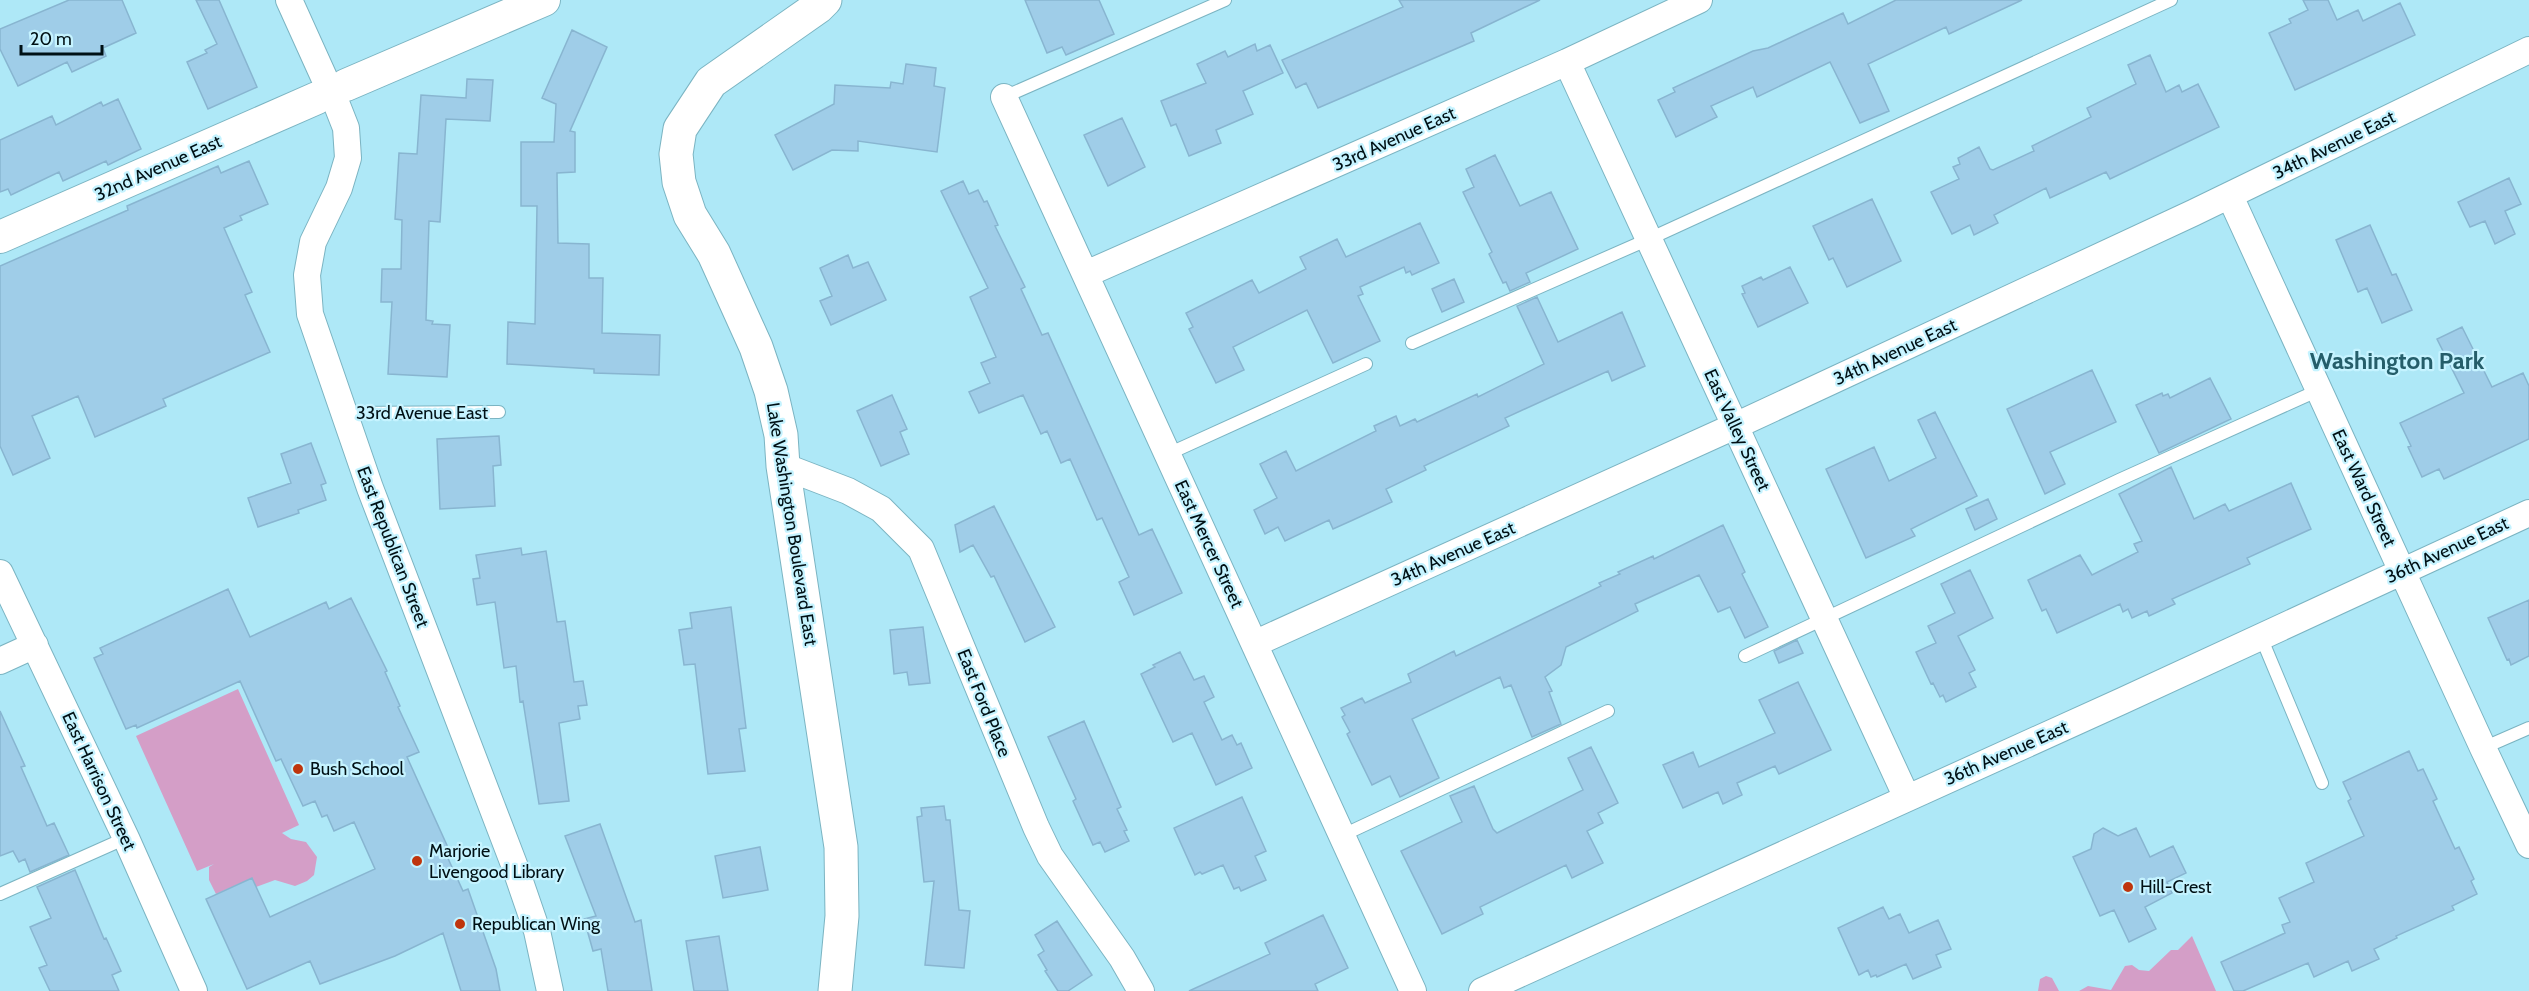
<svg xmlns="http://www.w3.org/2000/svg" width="2529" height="991" viewBox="0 0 2529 991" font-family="Cabin,sans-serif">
  <rect width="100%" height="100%" fill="#aee8f7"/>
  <!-- green -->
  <path fill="#d49ec7" d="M238 689 299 825 282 833 291 839 306 842 317 857 314 875 307 881 295 886 275 880 256 887 252 878 216 894 209 880V867L214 864 197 871 136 736Z
    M2192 936 2216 991H2079L2088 986 2111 990 2125 966 2132 965 2139 970 2149 971 2171 950H2178Z
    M2046 976 2052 978 2059 991H2038L2040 979Z"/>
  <!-- building -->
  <path fill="#9fcde8" stroke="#88b5d0" stroke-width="1.5" d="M69 0H122L136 33 103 48 106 56 72 72 67 62 18 86 0 49V29Z
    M196 0H219L257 87 208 109 187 62 207 53 205 50 217 44Z
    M1025 0H1099L1114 34 1066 55 1062 47 1047 53Z
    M1399 0H1540L1471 33 1474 41 1318 108 1306 83 1296 88 1282 60 1403 7Z
    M1896 0H2022L1949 34 1946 27 1868 64 1889 111 1860 123 1830 62 1757 97 1753 87 1711 106 1717 117 1676 137 1658 100 1675 92 1673 88 1753 51 1768 48 1843 13 1848 24Z
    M2303 0H2328L2337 20 2358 10 2363 21 2400 3 2415 35 2295 90 2269 33 2291 23 2289 19 2308 10Z
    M572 30 607 47 570 131 575 132V172L557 173 558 243 589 244V278H603L602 333 660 335 659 375 594 373V369L507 364 508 322 535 324 537 206H521V142H554L556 104 542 98Z
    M1255 44 1257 51 1270 45 1283 73 1243 91 1253 114 1216 130 1221 143 1189 156 1176 124 1171 126 1161 101 1206 83 1197 64 1225 51 1228 57Z
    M2150 55 2166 92 2179 85 2182 92 2198 84 2219 127 2110 179 2106 172 2050 198 2046 188 1994 215 1998 223 1974 235 1970 225 1952 234 1931 192 1959 179 1953 167 1960 164 1958 158 1979 147 1990 169 1993 170 2034 151 2032 146 2091 117 2087 108 2136 84 2128 65Z
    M906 64 936 68 934 86 945 88 937 152 858 141V151L832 150 793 170 775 135 834 104 835 85 890 88 891 82 903 84Z
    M467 79 493 80 490 121 446 119 440 222 429 221 426 320 433 321 432 324 450 325 447 377 388 374 392 302H381L382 269H401L402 220 395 219 399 153 417 154 421 95 466 98Z
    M118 99 141 149 108 165 106 161 63 181 59 172 11 195 8 189 0 192V140L52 116 56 125 101 102 103 106Z
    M1122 118 1145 167 1108 186 1084 135Z
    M1495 155 1520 206 1551 192 1578 249 1526 273 1530 282 1510 291 1506 282 1503 283 1489 254 1492 252 1463 192 1474 187 1466 169Z
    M249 161 268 204 240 216 242 220 224 228 252 292 245 295 270 352 163 399 166 406 95 437 78 396 32 416 50 458 13 475 0 446V266L128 210 127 206 218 166 221 173Z
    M2509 178 2521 204 2505 211 2515 234 2495 244 2485 221 2470 227 2458 202Z
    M963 181 969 194 978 190 984 202 987 201 998 225 995 226 1025 287 1021 289 1042 335 1048 333 1139 535 1152 529 1182 593 1134 615 1119 582 1129 577 1102 518 1097 520 1070 459 1061 463 1047 431 1041 434 1023 395 979 413 969 392 990 383 981 363 996 357 970 297 988 288 941 191Z
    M1872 199 1901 261 1847 287 1833 258 1829 260 1813 226Z
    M1420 223 1439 263 1412 275 1410 271 1406 273 1404 267 1360 287 1363 294 1358 296 1380 341 1333 363 1307 310 1233 347 1244 370 1216 383 1189 329 1193 327 1186 313 1252 280 1259 293 1306 269 1300 257 1337 239 1346 257Z
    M2370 225 2392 275 2396 274 2412 310 2382 323 2367 288 2358 292 2336 240Z
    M848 255 853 268 868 262 886 300 831 325 820 301 832 296 820 268Z
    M1790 267 1808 303 1758 327 1742 294 1745 293 1742 286 1761 277 1763 280Z
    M1454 279 1464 302 1442 312 1432 289Z
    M1537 297 1558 342 1622 312 1645 366 1612 381 1608 371 1505 418 1509 426 1424 466 1426 470 1386 489 1392 502 1353 520 1333 529 1329 520 1285 541 1278 527 1265 534 1254 510 1277 498 1260 464 1286 451 1296 471 1376 431 1374 426 1396 416 1400 426 1415 419 1417 422 1477 394 1478 397 1544 364 1517 306Z
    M2462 327 2492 387 2523 373 2529 386V439L2444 479 2439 469 2422 477 2408 447 2411 446 2400 423 2464 393 2437 339Z
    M2092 370 2116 422 2050 452 2065 484 2045 494 2007 409Z
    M2210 378 2231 419 2159 453 2136 405 2162 393 2163 396 2168 394 2170 398Z
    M892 395 907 429 900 432 909 454 881 466 857 411Z
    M1935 412 1977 496 1911 529 1915 536 1866 558 1826 469 1874 447 1889 481 1936 458 1918 420Z
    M499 436 501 465 493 466 495 506 440 509 437 439Z
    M311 443 326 483 321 485 326 500 298 510 299 513 258 527 248 498 291 483 281 454Z
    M2171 467 2194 519 2225 504 2229 511 2291 483 2311 529 2247 558 2250 564 2172 599 2175 604 2149 616 2147 611 2132 618 2128 609 2123 612 2120 604 2057 633 2046 609 2042 611 2028 580 2080 555 2092 575 2138 552 2134 544 2142 541 2119 494Z
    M1988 499 1997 519 1975 530 1966 509Z
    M994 506 1055 627 1025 642 994 576 991 577 973 545 960 552 955 525Z
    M1723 525 1745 572 1742 574 1768 627 1745 638 1730 607 1718 612 1699 575 1635 604 1638 611 1566 647 1561 665 1545 677 1552 691 1549 692 1561 724 1532 737 1511 685 1504 688 1500 677 1412 719 1439 778 1400 797 1390 776 1372 785 1347 734 1350 732 1342 717 1345 715 1341 708 1362 698 1365 703 1411 682 1408 674 1454 651 1456 656 1601 586 1599 583 1620 574 1618 572 1653 556 1654 559Z
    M521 548 522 555 546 551 557 622 565 621 574 682 583 681 587 705 578 706 580 719 559 723 569 801 539 804 523 701 520 702 516 666 504 668 495 602 477 605 473 579 480 578 476 555Z
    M1970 570 1993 618 1958 636 1975 670 1969 673 1976 687 1946 702 1943 695 1940 697 1933 683 1931 684 1916 652 1936 643 1928 626 1955 613 1941 584Z
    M228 589 250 637 326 602 329 609 351 598 387 671 385 672 400 706 398 707 419 752 407 757 450 852 446 854 463 891 468 889 496 969 500 991H461L443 933 395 956 320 984 310 961 247 989 206 899 252 878 270 917 375 869 354 822 334 831 327 815 322 817 315 801 303 806 281 759 276 761 240 681 137 728 136 725 126 729 94 658 103 654 100 648Z
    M2529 600V656L2511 665 2509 659 2507 660 2488 618Z
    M731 607 746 728 739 729 745 771 708 774 695 664 684 665 679 630 692 628 690 613Z
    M923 627 930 683 909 685 907 672 894 674 890 630Z
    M1797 640 1803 653 1779 663 1774 651Z
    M1180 652 1194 680 1204 676 1214 697 1204 702 1222 740 1232 735 1237 745 1241 743 1252 768 1216 785 1192 733 1173 742 1141 674 1155 667 1153 665Z
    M1798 682 1831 750 1779 774 1775 766 1737 783 1742 795 1723 804 1718 792 1683 808 1663 765 1693 752 1699 767 1775 733 1759 700Z
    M0 711 25 766 21 767 47 826 54 823 69 855 30 872 25 859 19 862 13 851 0 856Z
    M1084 721 1121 807 1117 809 1127 830 1124 831 1129 841 1105 852 1100 842 1093 845 1073 801 1076 799 1048 737Z
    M1591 747 1618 803 1598 813 1603 823 1587 831 1603 863 1572 878 1566 865 1480 907 1483 914 1442 934 1401 851 1462 822 1450 796 1474 786 1493 829 1497 833 1583 790 1568 758Z
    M2409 751 2418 771 2423 769 2437 799 2433 801 2455 849 2459 847 2474 879 2471 881 2477 894 2452 906 2454 910 2396 936 2397 938 2374 949 2379 959 2352 971 2348 961 2314 977 2308 963 2243 991H2234L2221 962 2285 933 2282 925 2290 922 2279 898 2314 882 2306 863 2364 836 2348 801 2351 799 2343 782Z
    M1242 797 1266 851 1255 856 1266 880 1241 891 1239 887 1234 889 1223 865 1202 874 1200 872 1195 875 1174 828Z
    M944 806 946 820H950L959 910 970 911 964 968 925 965 934 881 924 882 917 817 922 816 921 808Z
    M600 824 635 922 641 920 652 991H608L601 949 593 951 584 919 596 916 565 836Z
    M2103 828 2118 836 2136 828 2150 857 2173 846 2186 873 2167 882 2172 893 2145 907 2156 929 2129 942 2114 910 2100 916 2073 857 2091 849 2094 834Z
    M760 847 768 890 723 898 715 856Z
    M75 870 104 939 106 938 121 971 112 975 119 991H50L39 968 47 965 30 927 51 918 37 887Z
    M1883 907 1889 919 1900 914 1909 933 1938 920 1951 949 1936 955 1941 967 1913 979 1906 964 1877 977 1876 975 1871 977 1868 970 1859 975 1838 928Z
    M1323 915 1348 968 1315 984 1318 991H1189L1270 954 1265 943Z
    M1057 921 1092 975 1068 991H1058L1045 971 1047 970 1038 955 1044 951 1035 935Z
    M719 936 728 991H694L686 941Z"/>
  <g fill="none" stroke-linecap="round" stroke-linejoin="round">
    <defs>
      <path id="service" d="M1004 97 1225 0
        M1412 343 1649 239 2171 0
        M344 413 499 412
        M1168 454 1366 364
        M2261 637 2322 783
        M1745 656 2119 480 2319 390
        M2483 748 2529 728
        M1341 836 1608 711
        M0 894 126 838"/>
      <path id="minor" d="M289 0 327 84
        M1567 62 1907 798
        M1004 97 1413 991
        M335 100 346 128 348 158 339 188 313 242 307 275 310 314 370 488 515 867 537 931 550 991
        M2230 196 2483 748 2529 845
        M1086 274 1567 62 1699 0
        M783 466 848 491 881 509 921 549 1036 827 1050 856 1122 958 1141 991
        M0 573 126 838 194 991
        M1256 643 1735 426 2193 213 2529 50
        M0 661 35 645
        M1482 991 2122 701 2529 513"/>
      <path id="tertiary" d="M346 85 544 0
        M0 237 317 98"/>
      <path id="secondary" d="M825 0 818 7 711 82 680 129 676 154 679 182 690 215 714 254 756 347 771 391 781 435 783 466 841 847 842 916 835 991"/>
    </defs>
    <!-- service casing -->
    <use href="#service" stroke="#7bb4c2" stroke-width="14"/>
    <!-- minor casing -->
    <use href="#minor" stroke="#7bb4c2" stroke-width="28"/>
    <!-- tertiary casing -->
    <use href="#tertiary" stroke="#7bb4c2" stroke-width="34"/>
    <!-- secondary casing -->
    <use href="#secondary" stroke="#7bb4c2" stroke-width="35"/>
    <!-- service -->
    <use href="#service" stroke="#fff" stroke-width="12"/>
    <!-- minor -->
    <use href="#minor" stroke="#fff" stroke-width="26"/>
    <!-- tertiary -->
    <use href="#tertiary" stroke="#fff" stroke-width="32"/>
    <!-- secondary -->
    <use href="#secondary" stroke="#fff" stroke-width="33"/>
  </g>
  <!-- markers -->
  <g fill="#bf350d" stroke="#c5f3ff" stroke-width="2">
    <circle cx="298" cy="769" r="6"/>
    <circle cx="417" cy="861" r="6"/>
    <circle cx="2128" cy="887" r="6"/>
    <circle cx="460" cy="924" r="6"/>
  </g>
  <g text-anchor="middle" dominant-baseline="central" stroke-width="4.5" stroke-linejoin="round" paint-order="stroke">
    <!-- street labels -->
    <g font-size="18" fill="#001015" stroke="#c5f3ff">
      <text transform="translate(1394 139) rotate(-24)">33rd Avenue East</text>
      <text transform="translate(2334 145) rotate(-26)">34th Avenue East</text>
      <text transform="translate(158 168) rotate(-24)">32nd Avenue East</text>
      <text transform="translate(1895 352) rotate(-25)">34th Avenue East</text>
      <text x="422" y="413">33rd Avenue East</text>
      <text transform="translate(1737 430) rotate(65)">East Valley Street</text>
      <text transform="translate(2364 488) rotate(65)">East Ward Street</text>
      <text transform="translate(792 524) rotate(81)">Lake Washington Boulevard East</text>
      <text transform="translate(1209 544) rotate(65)">East Mercer Street</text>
      <text transform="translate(393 547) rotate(69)">East Republican Street</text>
      <text transform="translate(2447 550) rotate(-25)">36th Avenue East</text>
      <text transform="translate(1453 554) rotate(-24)">34th Avenue East</text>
      <text transform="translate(984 703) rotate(68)">East Ford Place</text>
      <text transform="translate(2006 753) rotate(-24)">36th Avenue East</text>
      <text transform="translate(99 781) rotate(65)">East Harrison Street</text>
    </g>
    <!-- poi labels -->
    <g font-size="18" fill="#001015" stroke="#c5f3ff" text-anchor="start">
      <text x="310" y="769">Bush School</text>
      <text x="429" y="851">Marjorie<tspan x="429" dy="21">Livengood Library</tspan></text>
      <text x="2140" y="887">Hill-Crest</text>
      <text x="472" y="924">Republican Wing</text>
    </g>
    <!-- district labels -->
    <g font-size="24" font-weight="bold" fill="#255e6a" stroke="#c5f3ff">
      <text x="2397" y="360">Washington Park</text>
    </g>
  </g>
  <!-- scale -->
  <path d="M21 45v9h81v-9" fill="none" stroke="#001015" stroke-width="3"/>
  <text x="30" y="45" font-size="18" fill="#001015" stroke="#c5f3ff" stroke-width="4.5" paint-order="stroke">20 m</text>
</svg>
